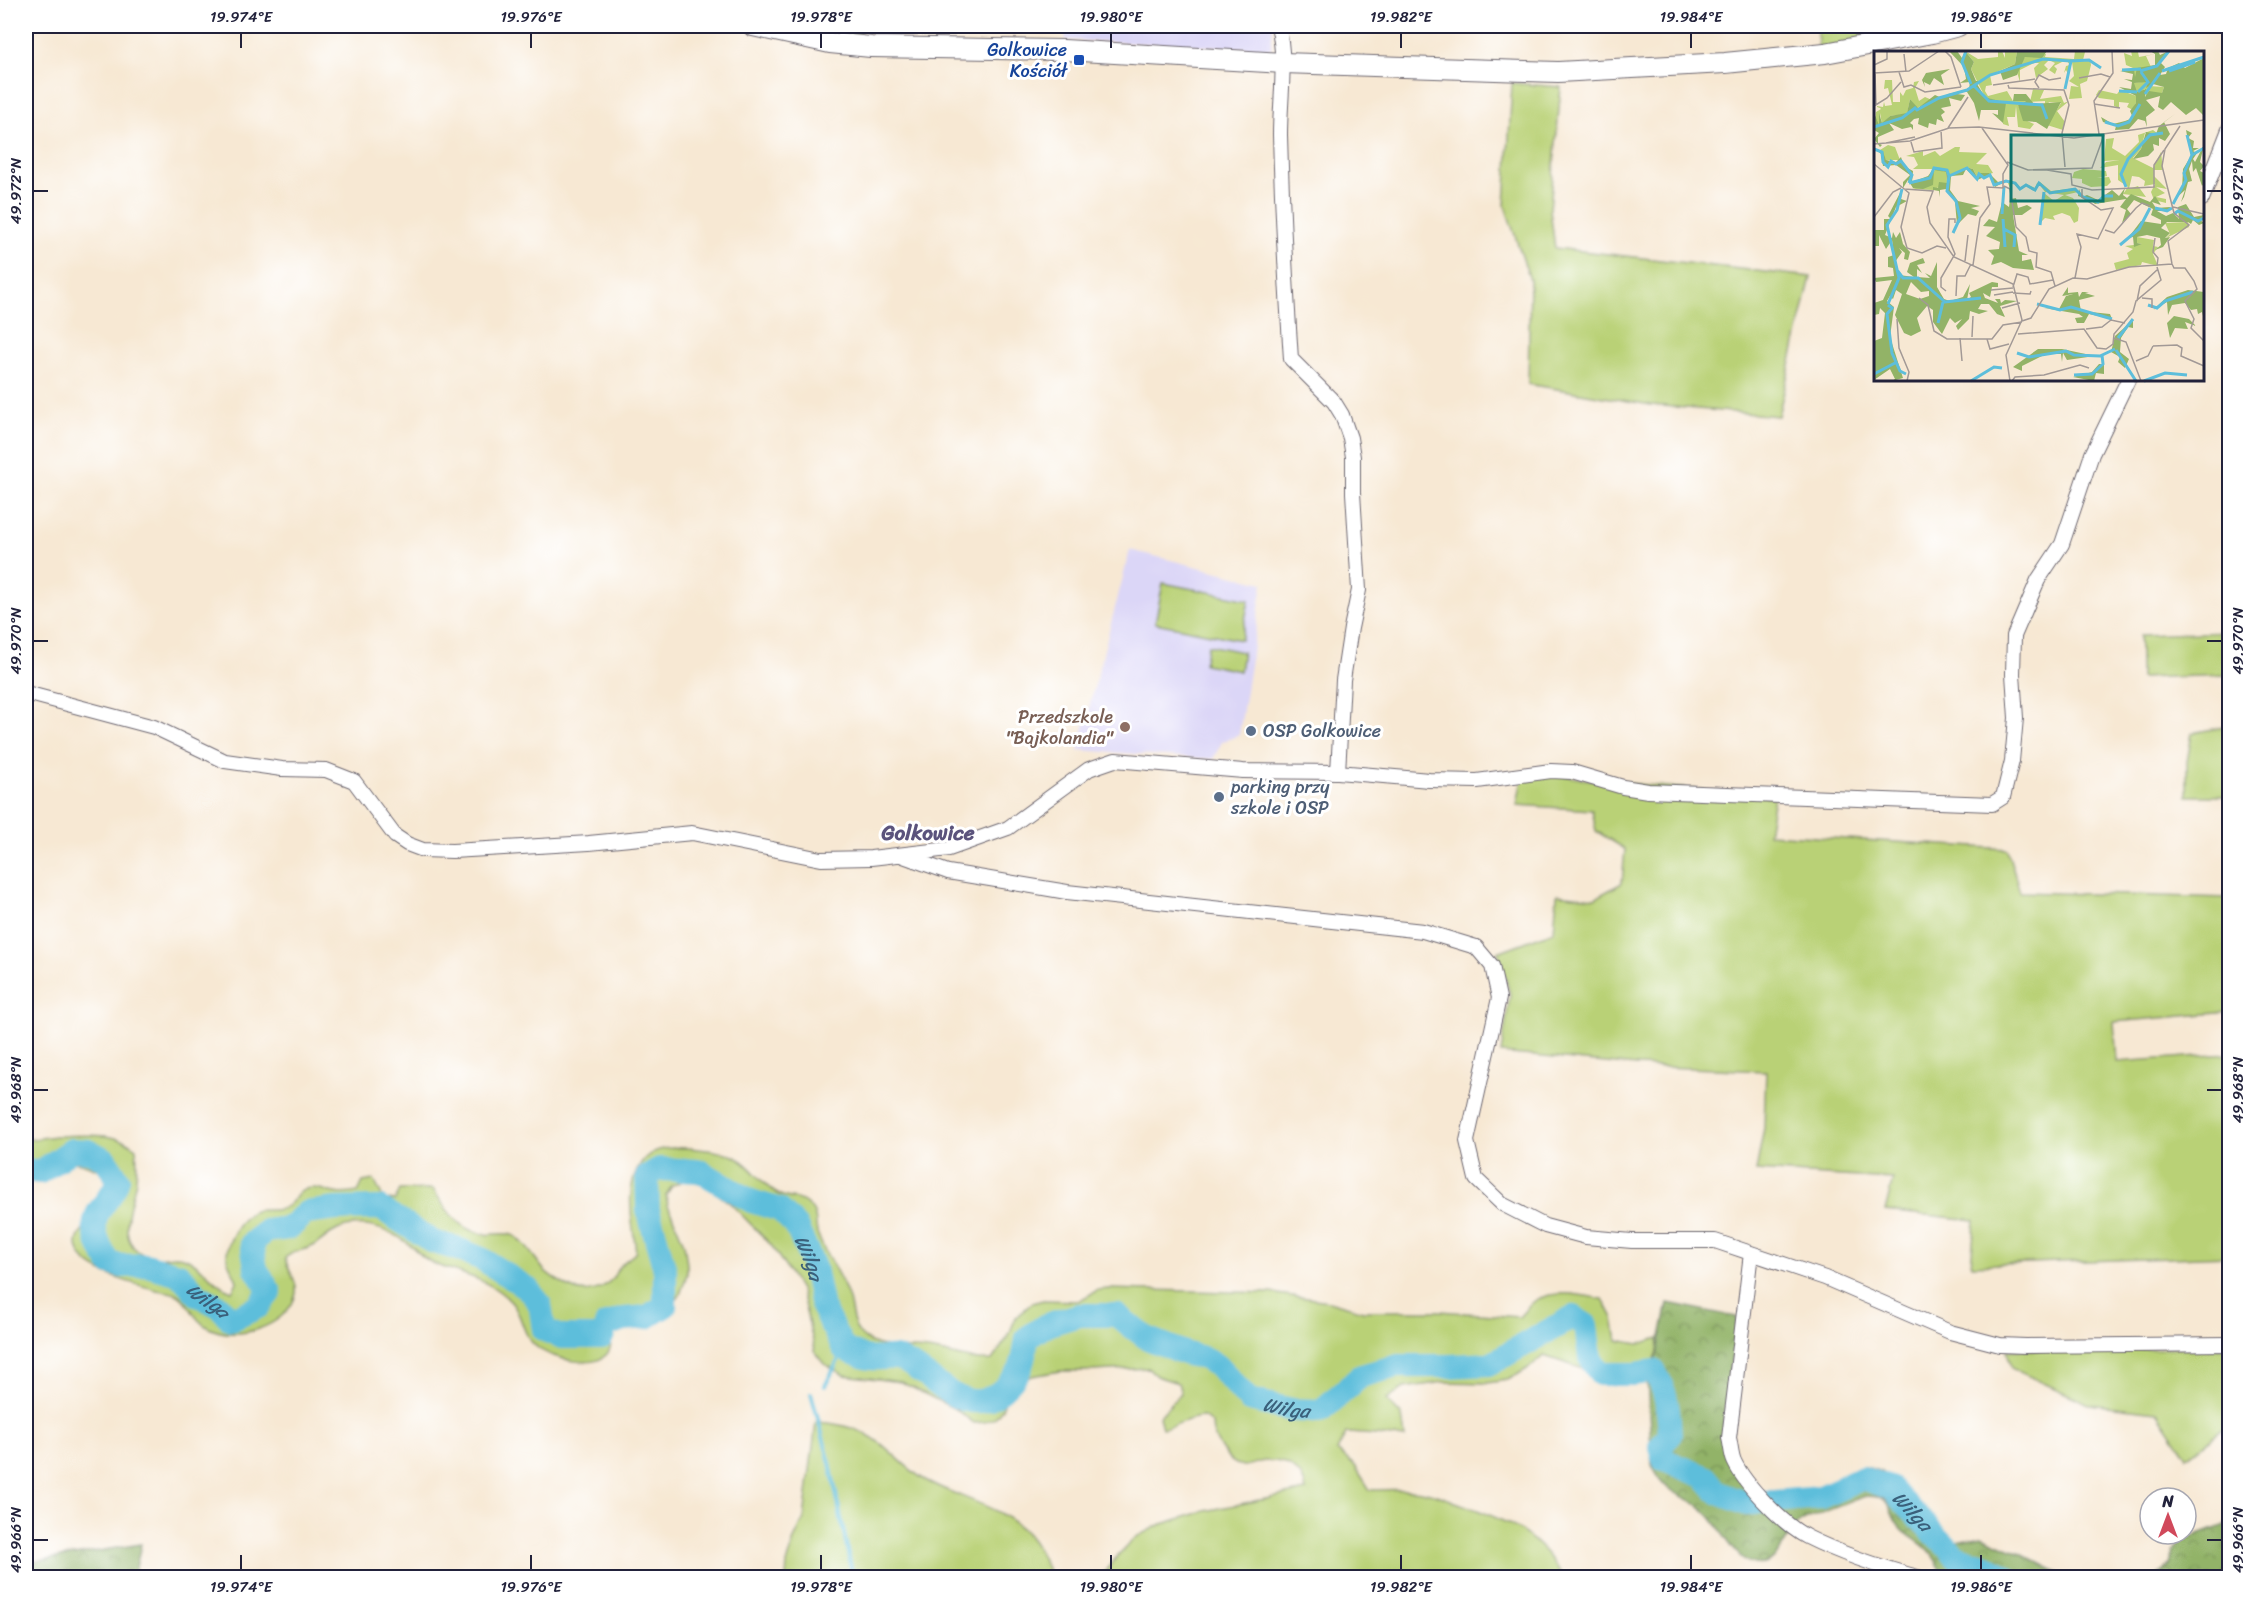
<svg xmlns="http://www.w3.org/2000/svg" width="2255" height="1603" viewBox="0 0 2255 1603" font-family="Sriracha,sans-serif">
  <defs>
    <pattern id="forest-crowns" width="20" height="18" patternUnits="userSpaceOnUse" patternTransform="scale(1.5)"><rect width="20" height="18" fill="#92b367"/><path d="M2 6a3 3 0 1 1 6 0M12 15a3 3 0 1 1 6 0" fill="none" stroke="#779156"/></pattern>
  </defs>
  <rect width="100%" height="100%" fill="#fff"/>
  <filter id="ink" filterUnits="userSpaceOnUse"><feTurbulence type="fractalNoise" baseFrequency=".0167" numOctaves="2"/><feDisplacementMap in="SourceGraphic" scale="12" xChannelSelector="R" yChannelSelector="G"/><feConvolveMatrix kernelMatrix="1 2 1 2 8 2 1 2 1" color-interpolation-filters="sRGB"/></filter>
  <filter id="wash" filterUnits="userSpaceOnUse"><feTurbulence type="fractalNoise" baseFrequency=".008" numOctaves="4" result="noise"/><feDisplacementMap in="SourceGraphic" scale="24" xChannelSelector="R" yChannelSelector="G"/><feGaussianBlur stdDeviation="1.35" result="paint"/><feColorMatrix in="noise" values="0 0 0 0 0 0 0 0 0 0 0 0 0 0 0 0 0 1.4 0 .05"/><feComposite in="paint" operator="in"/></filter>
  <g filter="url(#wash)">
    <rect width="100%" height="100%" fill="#f7e8d3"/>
    <!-- built -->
    <path fill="#dbd6f7" d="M1067 26H1273L1271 49 1065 40Z
      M1130 550 1263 583 1239 735 1222 742 1213 759 1078 750Z"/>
    <!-- grass -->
    <path fill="#b9d176" stroke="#6e7a58" stroke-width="1.5" d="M794 26H863L858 38Z
      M1816 26H1949L1819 50Z
      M1512 83 1561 87 1550 209 1555 248 1811 277 1778 416 1651 405 1528 384 1530 280 1505 206Z
      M1163 583 1249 600 1241 640 1155 623Z
      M2229 632V675L2140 678V635Z
      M1208 645 1243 652 1240 671 1204 664Z
      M2229 726H2230L2229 845 2225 796H2187V762L2192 733Z
      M1551 773 1582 779 1774 797 1768 834 2007 849 2020 892 2229 898V1012L2114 1022 2117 1062 2229 1054V1256L1971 1265 1975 1220 1885 1211 1893 1179 1756 1171 1764 1128 1766 1071 1637 1066 1501 1053 1510 994 1498 952 1554 931 1557 894 1595 898 1622 883 1625 849 1596 831 1592 810 1517 805 1522 778Z
      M55 1136C80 1136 115 1130 136 1148 137 1158 137 1169 136 1180 132 1204 114 1240 144 1255 158 1263 173 1251 188 1259 205 1268 214 1285 232 1291L237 1282C235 1273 228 1266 227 1257 226 1243 241 1215 255 1211 266 1208 277 1213 287 1206 297 1199 298 1188 312 1188 320 1187 327 1192 335 1193 342 1195 351 1193 358 1192L363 1182 374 1180 384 1200H395L400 1190 433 1189C445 1208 457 1229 482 1234 493 1236 508 1230 518 1238 527 1246 536 1260 544 1270 551 1277 559 1281 567 1286 582 1295 599 1293 612 1279 615 1275 616 1271 619 1267 623 1262 631 1257 636 1252 633 1224 623 1188 641 1163 645 1157 652 1152 659 1150 674 1145 727 1150 739 1159 753 1168 762 1184 776 1193 790 1202 804 1194 814 1213 817 1220 815 1228 818 1235 826 1258 843 1277 849 1300 853 1316 852 1331 867 1340 886 1352 913 1347 934 1351 954 1354 971 1362 992 1360L1008 1337 1016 1317 1032 1303 1043 1300 1078 1301 1098 1290 1109 1289 1270 1293 1329 1301 1363 1311H1439L1519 1317C1524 1312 1530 1304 1536 1300 1557 1289 1581 1295 1603 1299L1613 1318 1617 1340 1639 1344 1659 1338 1658 1352 1647 1379 1602 1375 1544 1356 1527 1369 1508 1380 1487 1383 1444 1382 1404 1388 1387 1400 1402 1416 1405 1438C1385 1437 1366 1433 1346 1433L1337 1451 1355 1466 1370 1490C1389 1490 1408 1488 1426 1492 1438 1494 1450 1500 1461 1504 1504 1519 1541 1535 1562 1577H1101L1118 1555 1136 1537 1159 1525 1205 1511 1306 1491C1304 1471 1286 1459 1266 1461 1259 1461 1251 1466 1243 1466 1233 1465 1227 1458 1222 1450 1216 1441 1212 1435 1212 1424L1204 1417C1189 1417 1178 1426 1162 1428L1159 1417 1181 1393 1178 1383 1156 1376 1149 1368 1093 1371H1060L1027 1377 1009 1390 1002 1409 995 1418 985 1422 974 1423 955 1409 901 1382 844 1375 824 1364 816 1354 801 1291 771 1245 731 1204 704 1184 693 1181H682L672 1186 666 1195 668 1205 684 1244 687 1264V1274L680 1295 667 1313 622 1312 614 1319C613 1328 613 1342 609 1351 598 1371 553 1359 538 1348 521 1336 524 1316 511 1302 490 1279 461 1274 434 1264 424 1259 417 1251 409 1244 388 1228 356 1218 332 1233 327 1236 322 1240 317 1244 306 1251 295 1249 285 1258 288 1271 300 1283 295 1297 285 1327 236 1342 209 1328 193 1320 190 1302 178 1295 172 1292 162 1291 156 1290 134 1283 77 1272 77 1243 77 1229 110 1203 115 1182 109 1173 102 1171 92 1167 76 1160 60 1158 46 1171 38 1177 36 1180 26 1183V1140Z
      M2229 1348V1392L2223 1429 2187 1457 2157 1412 2089 1404 2011 1368 2007 1350Z
      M816 1422C833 1423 848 1425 864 1433 887 1444 901 1465 922 1478 955 1498 1000 1504 1027 1534 1038 1546 1044 1562 1051 1577H786L787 1564 794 1540 804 1518Z"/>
    <!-- forest -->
    <path fill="url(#forest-crowns)" stroke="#5a6a51" stroke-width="1.5" d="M1668 1303 1737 1317 1722 1434 1727 1449 1764 1509 1776 1495 1819 1489 1866 1467 1882 1472 1896 1483 1906 1498 1937 1530 1957 1541 1982 1536 2018 1552 2067 1577H1946C1940 1569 1936 1559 1929 1551 1919 1539 1902 1535 1895 1520 1891 1511 1891 1504 1881 1498 1878 1497 1871 1496 1867 1496 1863 1496 1803 1520 1799 1523 1783 1536 1780 1572 1751 1563 1735 1558 1720 1527 1709 1515 1687 1491 1667 1500 1652 1465L1647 1379 1658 1352Z
      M2229 1517V1577H2155L2170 1566 2173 1552 2183 1541 2225 1525Z
      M141 1544 134 1577H26V1563Z"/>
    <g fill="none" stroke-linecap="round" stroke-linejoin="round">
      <!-- stream -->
      <path stroke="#5dbedb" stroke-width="4" d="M825 1386 844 1349
        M811 1393 830 1463 853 1578"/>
      <!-- river -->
      <g stroke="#5dbedb" stroke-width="24">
        <path id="s1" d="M26 1170 40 1172 72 1150 89 1151 105 1159 118 1179C114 1194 107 1198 99 1211 88 1227 101 1250 110 1263L122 1266 146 1265 179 1274 198 1295 220 1307 231 1320 258 1307 270 1292 256 1269 252 1243 266 1231 289 1228 306 1213 336 1209 380 1208 433 1242 455 1248 482 1259 527 1288 540 1304 544 1330 562 1337H602L606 1325 624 1319 647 1317 665 1306V1270L648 1210 647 1176 659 1169 700 1171 751 1201 780 1210 796 1226 814 1267 822 1307 844 1349C852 1352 861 1357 870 1358 880 1360 893 1355 902 1360 934 1375 965 1423 1002 1390 1023 1371 1023 1364 1027 1338L1046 1325 1079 1315H1116L1147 1338 1187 1354 1204 1358 1219 1367 1249 1400 1292 1410 1321 1411 1361 1376 1397 1366H1449L1490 1364 1573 1317 1586 1325 1590 1358 1600 1374H1634L1654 1371C1667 1390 1669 1412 1670 1435L1660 1447 1664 1460 1705 1477 1719 1493 1747 1504 1762 1502"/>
        <path id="s2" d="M1774 1501 1821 1497 1863 1478 1890 1488 1956 1556 1987 1566 2008 1578"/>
      </g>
    </g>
  </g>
  <g filter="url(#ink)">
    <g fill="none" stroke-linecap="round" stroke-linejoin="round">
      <defs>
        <path id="street" d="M1278 26C1287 61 1280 98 1280 135 1282 210 1286 284 1291 359L1334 402 1342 415 1350 438 1353 457V493L1359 590 1351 628 1343 680 1338 772
          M2202 199 2230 127
          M26 693 154 727 225 761 282 769 326 770 354 781 395 836 407 844 423 850 452 851 589 843 692 833 821 859 871 858 949 849 1008 828 1089 769 1115 760 1243 771 1338 772 1429 780 1477 781 1551 771 1572 772 1623 787 1648 791 1992 804 2003 797 2012 761 2016 718 2013 674 2014 636 2038 580 2062 544 2092 454 2128 380
          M903 856 948 872 1067 892 1423 931 1476 947 1492 966 1499 998 1467 1141 1476 1179 1502 1204 1545 1226 1586 1237 1632 1241H1715L1825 1278 1950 1332 2000 1345 2026 1346 2230 1344
          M1751 1253 1729 1438C1731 1445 1731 1454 1734 1461 1745 1485 1784 1525 1807 1537 1841 1554 1884 1568 1921 1578"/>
        <path id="secondary" d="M753 26 830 43 871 47 1064 50 1283 63 1558 72 1725 63 1825 53 1932 33 1958 26"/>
      </defs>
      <!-- street casing -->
      <use href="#street" stroke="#6d6770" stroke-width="16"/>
      <!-- secondary casing -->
      <use href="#secondary" stroke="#6d6770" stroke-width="22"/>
      <!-- street -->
      <use href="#street" stroke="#fff" stroke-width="14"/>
      <!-- secondary -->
      <use href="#secondary" stroke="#fff" stroke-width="20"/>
    </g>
  </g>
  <!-- ticks -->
  <path fill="none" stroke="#22223b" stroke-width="2" d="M241 33V48M531 33V48M821 33V48M1111 33V48M1401 33V48M1691 33V48M1981 33V48M33 191H48M2207 191H2222M33 641H48M2207 641H2222M33 1090H48M2207 1090H2222M33 1540H48M2207 1540H2222M241 1555V1570M531 1555V1570M821 1555V1570M1111 1555V1570M1401 1555V1570M1691 1555V1570M1981 1555V1570"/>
  <!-- markers -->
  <rect fill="#1a4fb4" stroke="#fff" stroke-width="2" x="1073" y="54" width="12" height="12" rx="3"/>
  <circle fill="#8d6e63" stroke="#fff" stroke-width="2" cx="1125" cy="727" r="6"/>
  <g fill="#5c6f8a" stroke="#fff" stroke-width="2">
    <circle cx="1251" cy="731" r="6"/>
    <circle cx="1219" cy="797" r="6"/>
  </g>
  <g text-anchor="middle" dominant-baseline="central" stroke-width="6" stroke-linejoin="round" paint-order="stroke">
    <!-- transit labels -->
    <g font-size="18" fill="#164399" stroke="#fff" text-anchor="end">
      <text x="1067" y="50">Golkowice<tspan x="1067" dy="21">Kościół</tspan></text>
    </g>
    <!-- education labels -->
    <g font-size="18" fill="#785e54" stroke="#fff" text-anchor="end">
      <text x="1113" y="717">Przedszkole<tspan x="1113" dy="21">"Bajkolandia"</tspan></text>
    </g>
    <!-- service labels -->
    <g font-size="18" fill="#4e5e75" stroke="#fff" text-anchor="start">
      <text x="1263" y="731">OSP Golkowice</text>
      <text x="1231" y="787">parking przy<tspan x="1231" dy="21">szkole i OSP</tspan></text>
    </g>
    <!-- water labels -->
    <g font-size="20" font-style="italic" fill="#3a607b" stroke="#fff">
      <text stroke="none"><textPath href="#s1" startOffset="1272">Wilga</textPath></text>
      <text stroke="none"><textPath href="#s1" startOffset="316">Wilga</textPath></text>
      <text stroke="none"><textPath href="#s1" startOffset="1899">Wilga</textPath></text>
      <text stroke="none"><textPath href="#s2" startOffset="154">Wilga</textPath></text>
    </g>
    <!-- quarter labels -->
    <g font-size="21" font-weight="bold" fill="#5b537c" stroke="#fff">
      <text x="928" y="833">Golkowice</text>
    </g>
  </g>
  <!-- overview -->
  <g transform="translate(1874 51)">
    <rect width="330" height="330" fill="#f7e8d3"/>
    <path d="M91 0 104 8 124 6V0H128L131 7V0H143L141 13 116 24 118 34 112 35 111 40 114 45 133 40 139 50H152L144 54 151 69 160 73 156 78 144 76 142 55 141 66H133L135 75 129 73V52L111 46 97 18 100 11ZM201 0 211 1 209 9 216 8 217 14 213 30 206 33 208 47 195 48 197 35 205 36 195 30 200 25 198 11 194 23 192 19 190 22 192 15 196 14 192 9 180 15 183 18 181 23 175 19 181 12 175 9 170 14 174 18 162 27 160 17 165 12H160L146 19V31L142 18 151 6 172 3 171 6 200 8ZM257 0 264 1 265 6 281 3 272 5 277 16 260 27 259 17 252 14 250 2 258 5ZM11 29H18L19 51H26V41L29 45 32 39 39 37 40 31 45 30 41 37 45 50 51 46 58 49 43 57 36 48 33 63 16 65 8 73 6 62 5 74 1 72 2 61 7 58 6 57 3 56V55L9 56 10 51 11 55 18 54 14 37 10 38ZM275 30V35L290 36 288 42 272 47 271 38 264 43 260 40V32ZM159 38 170 39 166 48 187 45 190 52 195 50 183 60 191 71 189 79 173 74 187 52 175 51 166 67 160 70 157 63 165 62 167 55H171V50L156 51ZM225 39 243 43 246 39 262 45V52L259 59 253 56 255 52 245 51V57L240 55V49L225 47 222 44ZM279 79 283 82H271L267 98 259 107 279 117 287 101 289 119H280V125L293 138 282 136 291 142 282 146 292 148V152L280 149 277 141 281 133 270 135 271 130 265 126 258 125 255 138 264 135 272 146 249 143 254 136 244 129V114L226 117 232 111 246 109 230 110 232 88 240 87 238 97 251 105 265 91 264 84ZM14 94 21 96 26 109H12L6 99ZM81 96H86L85 101 113 102 102 113 114 114 119 122 103 126 99 118 92 116 76 124 72 118H39L44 114 40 106 32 105 49 100V105L61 100 66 105ZM61 118 72 121 73 132 59 139 38 138 54 134ZM209 118 232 120 233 125 223 127 235 126 237 131 233 135 217 136 208 132V128L198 127 200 121ZM133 130 142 131 146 137 152 133 161 137 163 132 166 131 177 140 202 137 204 141 191 144 199 147 205 157 204 170 200 172 196 165 188 162 179 165 181 169 171 167 167 171 170 142 180 150 190 144 171 141 165 133 160 140 152 135 145 138 139 132 136 137ZM303 160 301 165 314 171 315 176 292 187 296 183 291 172 312 171 302 166 294 170ZM263 186 280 189 279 195 284 196 279 203 284 215 268 211 267 214 242 219 240 212 255 208 253 202 259 198 251 195 268 193 263 192Z" fill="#b9d176"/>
    <path d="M75 0H83L88 7 91 0 100 11 97 18 102 30H108L103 33 111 46 132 52 129 72 118 62 124 64V59H107L105 70 100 52 93 41 87 40 83 43 91 44 87 50 75 47 77 55 67 57 71 61 67 64 70 71 63 68 62 74 55 72 54 77 44 73 45 67 40 68 36 72 39 74V79L37 76 28 78 15 72 20 79 4 86V92L8 94 6 96 0 88 5 82 0 79V62L5 74V62L8 72 16 65 33 62 36 48 44 57 61 44 68 47 74 43 95 38 96 31 86 32 92 28 90 16ZM143 0H173L168 7 151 6 143 24 129 29 126 20 141 13ZM276 0H284L286 4 295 0 286 11 291 16 286 24 292 23 294 17 305 12 311 17 330 7V65L322 57 312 64 297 51 289 59 284 56 286 45 272 49 281 59 272 66 273 76 271 70 264 68 255 78 241 79 242 75 229 71 227 66 239 73 251 70 259 67 256 60 262 52V45L245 36 257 38 258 31 250 28 258 29 259 23 246 20 260 18 261 26 263 17 281 14V3ZM274 31 272 37 279 33 290 36 288 42 275 40 271 46 272 38 258 43 263 41 260 32ZM76 18 67 24 70 34 60 27 56 34 50 31 51 36 48 29 52 22ZM140 43H152L160 53 187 51 173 78 162 71 149 70 144 54 152 50H139ZM301 63 290 71 296 83 291 90 285 87V95L279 93 280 99 274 105 259 108 267 98 272 81 282 83 285 75ZM312 79 318 82 314 87 320 90 319 97H325L319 100 323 102 319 108 321 111 330 94 326 111 330 115 326 120 330 122V132L328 135 322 117 319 121 318 110 315 118 318 130 314 131 310 146 307 151 311 139 299 150 308 139 309 118 317 105ZM0 97 9 101 12 109 22 111 27 106 30 115 39 120 38 131 54 125 60 117 73 118 76 124 92 116 99 118 103 126 105 122H115L124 131 132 130 121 136 115 124 103 129 92 118 89 124 77 125 76 139 84 150 106 155 97 157 105 160 102 165 94 163 83 174 81 151 72 138 66 139V146L65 140 59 139V136L64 137 65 131 73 132 72 121 60 119 59 134 49 138 39 137 34 129 29 137V131L36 124 22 114 9 115 7 103ZM251 137 249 144 253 147 257 143 276 151 281 145 287 154 278 151 282 157 296 156 295 160H283L292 165 299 162 305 168 304 156 312 153 320 166 330 164 326 169 330 172 325 174 319 169 317 173 311 169 314 171H293L287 177 296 182 291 187 296 186 289 196 281 199 287 194 286 187 273 184 263 186V192L268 193 260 196 259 186 254 187 267 170 287 173V169L277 164 279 158 260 149 253 158 257 163 248 172 252 159 246 156 252 148 221 153 213 146 210 147 204 145 205 138 208 146 213 144 224 149 238 139 245 145ZM28 138 27 148 33 150 22 156 11 184 18 187 19 181 22 187 26 181 29 193 36 201 34 209 30 208 31 202 25 197 28 201 21 211 25 224 40 226 33 221 36 212 49 207 51 212 43 214 48 222 43 218V226L56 227 51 222 57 225 63 211V236L70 248 76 250 89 246 96 233 93 249 97 246 95 242 118 231 124 232V236H118L116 246 109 242 111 247 124 252 121 248H126L127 252 131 249 143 250 126 255 131 266 123 263 115 253H107L104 258 114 260 105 263 96 260 95 268 84 279 82 275 88 268 81 272 76 267 68 283 59 271V259L53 255 43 267 47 280 37 285 30 282 21 264 28 243 22 239 19 248 16 245 13 250 20 256 16 286 29 327 18 330 21 328 16 318 0 329V290L8 287 11 262 6 257 5 263 0 264V252L9 249 18 229 2 231 0 227 20 225 19 217 14 216V206L20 204 18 189 12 198 5 184V195H1L0 179H10V168H17L14 165ZM37 231 47 241 55 240V245L46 248 32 243ZM142 147 144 157 153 154 158 157 148 164H139L145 200 154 204H148V210L157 208 160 219 139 217 127 211 117 214 120 205 114 199 125 198 126 191 112 185 121 176 109 175 115 168 123 171 128 151 135 156 136 148ZM194 236V242L204 241 205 246 208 241H215L211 242 221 245 205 249 207 260 236 263 238 268 215 263 210 272H203L201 267 209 266 205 263 170 257 185 258 192 245 199 243 188 245ZM314 239 330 241V269L328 261 324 263 323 258 317 259 311 252 298 254 294 264 293 251 279 259 293 246ZM300 265 315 268 322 275 311 271 314 278 301 277 296 287 293 272ZM259 269V277L254 276 247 287 246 301 255 308 251 317 244 311 246 306 237 301 241 285ZM164 298H188L221 305 193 309 189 302 188 311 187 303H172L148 315V320L139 316ZM225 313H230V323L222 322 220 330 199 326 218 321Z" fill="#92b367" fill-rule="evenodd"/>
    <path fill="none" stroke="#5dbedb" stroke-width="3" d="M92 0 88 11 97 33M196 10 215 9 227 17M248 19 267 18M266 20 283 15 295 0M288 20 330 6M295 20 321 11M100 35 115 50 168 54 173 68M245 40 263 41M264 41 274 31 267 21M271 43 286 22M231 71 244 75 255 71 266 53M0 76 28 67 41 57 43 59 65 47 93 39 116 24 169 8 197 10 191 38M313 84 318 104M0 98 8 101 9 111 14 116 17 110 22 113 27 110 38 124 35 132M75 125 73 140 82 150 86 167 79 182M35 132 56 127 60 117 73 119 75 125 93 117 103 128 105 123 110 127 116 124 120 134 132 130 141 132 146 138 152 134 161 139 165 132 176 142 201 138 209 146M252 136 247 123 254 108 276 84 289 82M209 146 224 151 230 145H239M299 153 312 129 310 122 318 104 330 97M281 157 293 160 298 157M128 163 130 136M300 163 304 160 324 170 330 167M129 168 131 196M166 174 170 141M130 178 141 184 140 196M246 194 265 178 276 157M23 219 29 227H44L71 251 107 247M14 253 25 227 13 174 23 159 28 138M163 253 186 259 197 256 238 268M14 254 18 257 13 263 18 302 26 320 32 323M274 254 283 257 291 250 319 241M64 272 69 251M244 287 259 268M242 299 262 330M143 302 155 306 192 300 200 304 226 305 241 298M0 323 21 312M200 324 218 323 229 313 228 304M97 330 120 316 128 317M270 330 291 322 313 324"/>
    <path fill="none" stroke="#a29996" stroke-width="1.5" d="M71 0 77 6 87 36M30 3 32 21M0 14 13 8V0M25 21 30 36 37 34 51 41 87 36M0 22 35 20 65 0M1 23 2 54M205 27 227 23 236 26M119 34 161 28M134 34 135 37 190 39 195 54 188 82 191 116M165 37 161 31 165 24 175 29 187 27M220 53 246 57M0 55 13 47 27 31M74 77 94 46M225 83 220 50 239 22 238 0M37 91 40 101 68 97 67 79M12 92 41 86M0 93 36 90 75 77 105 76 200 87 330 69M133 111 154 119 218 117 230 84M0 113 35 142 27 176 33 197 48 202 63 195 72 197M173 119 197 123 198 134 218 139 280 136V114L290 99M130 135 136 138 142 176 152 186 155 200 163 202 162 216 177 221 181 235M30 138 59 140 53 156 56 172 80 206 139 233 148 269 132 304 136 330M299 156 330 163M0 166 19 141 27 137M231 179 240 182 262 157 268 152 276 155M281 187 279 201 284 207 283 215M91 210 94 184M298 213 294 190 315 174 300 162 288 115 291 98 306 75M298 213 300 217H311L320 230 323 238 311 250 320 268 317 277 330 290M99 214 106 167 116 153 113 136 129 137V123L134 114 108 77M201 227 207 196 203 183 224 188 239 157 227 159 208 146V136M139 236 143 223 154 226 156 233 179 229M117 239 139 237M72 240 67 236V227L81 203 74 186 75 168H81V172M139 242 156 243 157 240M120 244 139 241M82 245 83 225H91L97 213M45 247 54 254 60 280 73 288H118L129 274 148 271M268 247 278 248V257M263 250 266 235 284 218M128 257 146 252M23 268 25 297 35 321 33 330M148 270 157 267 175 238 199 227 213 228 255 216 298 213M212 278 228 276 237 269 251 272M144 283 210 278 223 297 232 298 239 293 240 283 259 261 262 250 287 229 283 216M98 286 99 265M86 287 88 310M240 287 252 291 267 330M113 288 116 298 135 293M279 295 303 294 308 297 307 305 330 315M262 310 274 305 279 295M138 330 141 326 170 324 206 314 215 317"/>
    <path fill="#0f766e" fill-opacity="0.15" stroke="#0f766e" stroke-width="3" d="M137 84H229V150H137Z"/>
    <rect width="330" height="330" fill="none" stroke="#22223b" stroke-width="3"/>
  </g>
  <!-- margin -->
  <rect width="2255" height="1603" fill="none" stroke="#fff" stroke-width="66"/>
  <!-- north arrow -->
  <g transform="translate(2168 1516)"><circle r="28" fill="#ffffff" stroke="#a7a7b1" stroke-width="1.5"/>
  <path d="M0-4.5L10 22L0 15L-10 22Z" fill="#d1495b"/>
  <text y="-9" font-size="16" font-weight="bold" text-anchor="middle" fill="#22223b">N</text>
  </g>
  <rect x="33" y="33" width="2189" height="1537" fill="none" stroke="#22223b" stroke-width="2"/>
  <g font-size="15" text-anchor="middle" fill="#22223b">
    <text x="241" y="22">19.974°E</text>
    <text x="531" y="22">19.976°E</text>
    <text x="821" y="22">19.978°E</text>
    <text x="1111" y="22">19.980°E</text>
    <text x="1401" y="22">19.982°E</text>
    <text x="1691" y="22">19.984°E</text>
    <text x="1981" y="22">19.986°E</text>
    <text transform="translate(16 191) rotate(-90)" y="5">49.972°N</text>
    <text transform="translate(2238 191) rotate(-90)" y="5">49.972°N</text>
    <text transform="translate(16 641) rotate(-90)" y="5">49.970°N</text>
    <text transform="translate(2238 641) rotate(-90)" y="5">49.970°N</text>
    <text transform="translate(16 1090) rotate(-90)" y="5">49.968°N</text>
    <text transform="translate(2238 1090) rotate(-90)" y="5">49.968°N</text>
    <text transform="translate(16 1540) rotate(-90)" y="5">49.966°N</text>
    <text transform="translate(2238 1540) rotate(-90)" y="5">49.966°N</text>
    <text x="241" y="1592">19.974°E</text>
    <text x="531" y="1592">19.976°E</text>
    <text x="821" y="1592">19.978°E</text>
    <text x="1111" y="1592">19.980°E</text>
    <text x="1401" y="1592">19.982°E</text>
    <text x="1691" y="1592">19.984°E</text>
    <text x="1981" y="1592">19.986°E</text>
  </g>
</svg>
